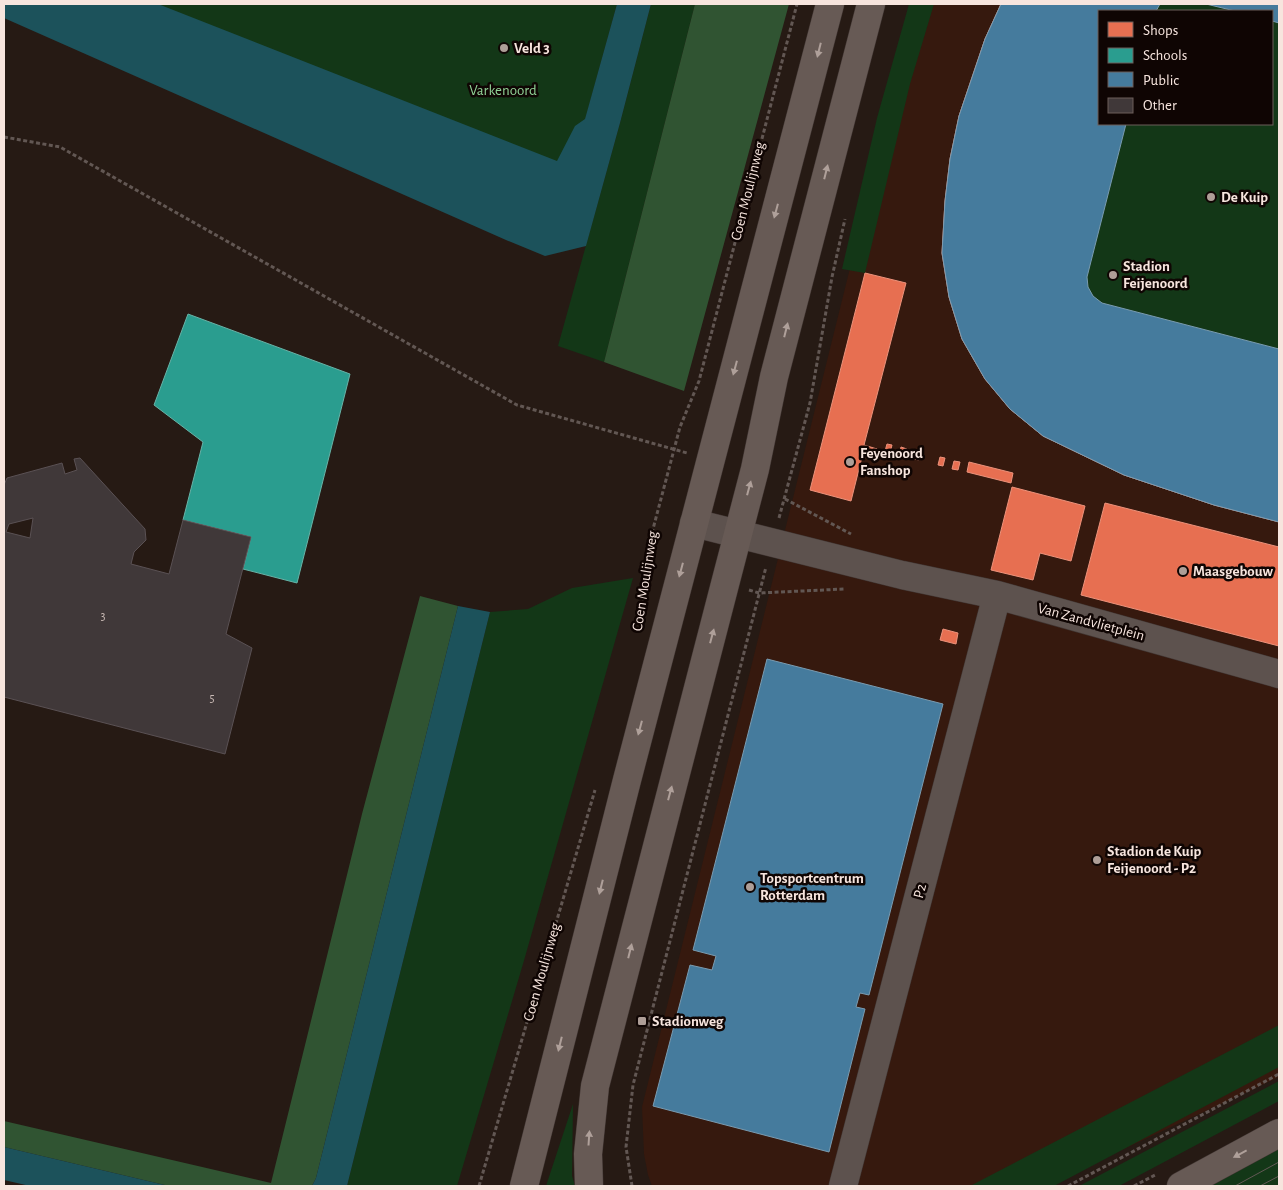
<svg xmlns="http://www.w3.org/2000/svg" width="1283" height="1190" viewBox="0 0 1283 1190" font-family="'Alegreya Sans',sans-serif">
  <rect width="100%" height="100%" fill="#261a14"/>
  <!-- built -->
  <path fill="#36190e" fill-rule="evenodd" d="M921 4H1279V1077L1044 1186H652L648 1175 644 1154 642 1107 852 260ZM1099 11H1272V124H1099Z"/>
  <!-- green -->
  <path fill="#133717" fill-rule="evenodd" d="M51 4H617L585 120 574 210Z
    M651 4H695L604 362 558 346 620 123Z
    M909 4H934L910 84 865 273 842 269 877 118Z
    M1001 4H1279V522L1214 505 1124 475 1043 436 1010 409 985 379 962 339 942 253 945 201 950 159 959 116 985 39ZM1099 11H1272V124H1099Z
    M633 578 523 964 457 1186H347L490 612 528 609 572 588Z
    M1279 1025V1067L1054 1186H970Z
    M1279 1081V1101L1119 1186H1079Z
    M573 1104 572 1176 575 1186H546Z
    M1279 1146V1186H1203Z"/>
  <!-- forest -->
  <path fill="#305432" d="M695 4H789L684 391 604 362Z
    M420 596 458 606 316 1178 312 1186H169L4 1147V1121L271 1183 362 814Z"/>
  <!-- water -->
  <path fill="#1c525b" d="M4 4H158L557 161 575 126 585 119 617 4H651L620 123 586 246 545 256 506 240 4 18Z
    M458 606 490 612 347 1186H312L316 1178Z
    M4 1147 169 1186H30L4 1180Z"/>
  <!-- shops -->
  <path fill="#e76f51" stroke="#ec927b" d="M1001 4H1119L1113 11H1099V38L1081 78 1059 142 1048 210 1046 247 1050 274 1058 298 1070 320 1083 335 1101 349 1162 379 1244 406 1279 415V522L1214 505 1124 475 1043 436 1010 409 985 379 962 339 949 297 942 253 945 201 950 159 959 116 985 39Z
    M865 273 906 283 864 445 877 449 874 460 862 457 851 501 810 490Z
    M1053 329 1071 350 1082 359 1093 367 1120 381 1201 413 1279 437V492L1219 476 1149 451 1080 421 1049 401 1021 375 1010 360Z
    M887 444 892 445 890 453 885 451Z
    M901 447 907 449 904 456 899 455Z
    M916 451 921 452 919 460 914 459Z
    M940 457 945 458 943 466 938 465Z
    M954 461 960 462 958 470 952 469Z
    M969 462 1013 473 1011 483 967 472Z
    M1012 487 1085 506 1071 561 1040 553 1033 580 991 570Z
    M1105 503 1279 547V646L1081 595Z
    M943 629 958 633 956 644 940 640Z"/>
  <!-- schools -->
  <path fill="#2a9d8f" stroke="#68b3a7" d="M188 314 350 374 297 583 243 569 251 537 183 520 203 442 154 405Z"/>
  <!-- public -->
  <path fill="#457b9d" stroke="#7a9bb0" d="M1001 4H1160L1156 11H1099V124H1126L1087 277 1088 287 1093 296 1102 303 1279 349V522L1214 505 1124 475 1043 436 1010 409 985 379 962 339 949 297 942 253 945 201 950 159 959 116 985 39Z
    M1206 4H1279V23L1272 21V11H1235Z
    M767 659 943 704 869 995 860 993 856 1007 865 1009 829 1152 653 1106 690 965 712 970 716 956 693 950Z"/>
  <!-- building -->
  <path fill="#403839" stroke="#5a5154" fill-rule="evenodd" d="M80 458 145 529 146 540 134 552 131 564 169 574 183 520 251 537 226 634 252 648 225 754 4 697V485L7 478 62 463 65 474 77 470 74 459ZM33 518 30 538 6 532 9 524Z"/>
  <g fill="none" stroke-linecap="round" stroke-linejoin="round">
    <defs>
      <path id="minor" d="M694 523 902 575 997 595 1279 674
        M843 1186 997 595"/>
      <path id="major" d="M524 1186 627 780 830 4
        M589 1186 588 1154 595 1086 725 584 755 469 774 377 871 4
        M1181 1186 1279 1133"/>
    </defs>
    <!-- minor casing -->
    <use href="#minor" stroke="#413633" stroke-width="29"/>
    <!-- major casing -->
    <use href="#major" stroke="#413633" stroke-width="29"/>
    <!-- path -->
    <path stroke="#625753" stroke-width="3" stroke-dasharray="4 2.5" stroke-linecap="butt" d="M4 137 60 147 517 405 687 453
      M785 499 851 534
      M779 518 810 403 832 277 845 219
      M645 563 656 566
      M749 590 759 593 845 589
      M643 610 645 563 653 529 680 427 699 381 797 4
      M479 1186 595 790
      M632 1186 626 1147 633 1085 766 567
      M1068 1186 1279 1074
      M1134 1186 1157 1174"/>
    <!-- minor -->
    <use href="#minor" stroke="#5d524e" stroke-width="28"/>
    <!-- major -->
    <use href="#major" stroke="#675a55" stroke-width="28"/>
    <!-- tram -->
    <path stroke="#625854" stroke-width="1" d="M1235 1186 1279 1162
      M1260 1186 1279 1176"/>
  </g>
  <!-- one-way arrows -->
  <defs><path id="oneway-solid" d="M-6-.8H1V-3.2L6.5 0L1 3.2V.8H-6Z" transform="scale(1.25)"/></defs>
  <g fill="#afa09a">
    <use href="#oneway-solid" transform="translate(819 50) rotate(104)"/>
    <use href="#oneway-solid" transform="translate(826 172) rotate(-76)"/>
    <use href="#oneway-solid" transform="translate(776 211) rotate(105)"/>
    <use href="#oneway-solid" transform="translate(786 330) rotate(-76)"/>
    <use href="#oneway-solid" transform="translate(735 368) rotate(105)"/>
    <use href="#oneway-solid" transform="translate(749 488) rotate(-75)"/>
    <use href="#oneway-solid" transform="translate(681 570) rotate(105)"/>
    <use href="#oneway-solid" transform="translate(712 636) rotate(-75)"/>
    <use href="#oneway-solid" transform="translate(640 728) rotate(105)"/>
    <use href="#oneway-solid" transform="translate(670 793) rotate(-75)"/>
    <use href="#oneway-solid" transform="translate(601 887) rotate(104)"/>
    <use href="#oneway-solid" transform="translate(630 951) rotate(-76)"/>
    <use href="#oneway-solid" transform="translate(560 1044) rotate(104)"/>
    <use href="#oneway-solid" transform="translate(589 1138) rotate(-86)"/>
    <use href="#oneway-solid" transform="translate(1240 1154) rotate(152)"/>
  </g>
  <!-- markers -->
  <g fill="#ae9e97" stroke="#0f0503" stroke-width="2">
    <circle cx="504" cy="48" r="5"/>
    <circle cx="1211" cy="197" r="5"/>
    <circle cx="1113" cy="275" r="5"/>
    <circle cx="850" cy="462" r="5"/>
    <circle cx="1183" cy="571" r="5"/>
    <circle cx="1097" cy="860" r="5"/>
    <circle cx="750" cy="887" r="5"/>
    <rect x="637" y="1016" width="10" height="10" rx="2.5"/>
  </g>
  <g text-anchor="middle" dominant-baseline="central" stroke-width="5" stroke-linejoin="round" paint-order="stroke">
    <!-- number labels -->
    <g font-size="12" fill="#c9bab5">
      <text x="103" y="616">3</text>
      <text x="212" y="698">5</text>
    </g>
    <!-- poi labels -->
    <g font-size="15" font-weight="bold" fill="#f7e5de" stroke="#0f0503" text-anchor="start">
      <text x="514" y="48">Veld 3</text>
      <text x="1221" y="197">De Kuip</text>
      <text x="1123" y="266">Stadion<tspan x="1123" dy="17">Feijenoord</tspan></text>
      <text x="860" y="453">Feyenoord<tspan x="860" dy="17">Fanshop</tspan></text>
      <text x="1193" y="571">Maasgebouw</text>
      <text x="1107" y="851">Stadion de Kuip<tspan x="1107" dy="17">Feijenoord - P2</tspan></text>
      <text x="760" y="878">Topsportcentrum<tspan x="760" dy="17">Rotterdam</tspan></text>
      <text x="652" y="1021">Stadionweg</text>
    </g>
    <!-- park labels -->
    <g font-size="15" fill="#91d397" stroke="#0f0503">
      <text x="503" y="90">Varkenoord</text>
    </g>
    <!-- street labels -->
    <g font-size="15" fill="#f7e5de" stroke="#0f0503">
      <text transform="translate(748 191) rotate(-76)">Coen Moulijnweg</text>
      <text transform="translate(645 581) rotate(-81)">Coen Moulijnweg</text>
      <text transform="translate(1091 622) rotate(15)">Van Zandvlietplein</text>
      <text transform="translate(920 891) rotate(-75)">P2</text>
      <text transform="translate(542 972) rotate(-74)">Coen Moulijnweg</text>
    </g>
  </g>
  <!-- border -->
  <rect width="1283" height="1190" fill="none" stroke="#f7e5de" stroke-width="10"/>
  <!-- legend -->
  <rect x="1098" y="10" width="175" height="115" fill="#0f0503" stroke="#6c5f5b"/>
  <rect x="1108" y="22" width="25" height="15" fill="#e76f51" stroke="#6c5f5b"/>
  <text x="1143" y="35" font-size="15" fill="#f7e5de">Shops</text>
  <rect x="1108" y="48" width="25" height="15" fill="#2a9d8f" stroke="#6c5f5b"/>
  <text x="1143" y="60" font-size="15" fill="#f7e5de">Schools</text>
  <rect x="1108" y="72" width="25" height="15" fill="#457b9d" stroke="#6c5f5b"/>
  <text x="1143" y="85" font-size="15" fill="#f7e5de">Public</text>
  <rect x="1108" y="98" width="25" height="15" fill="#403839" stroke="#6c5f5b"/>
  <text x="1143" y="110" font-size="15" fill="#f7e5de">Other</text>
</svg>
